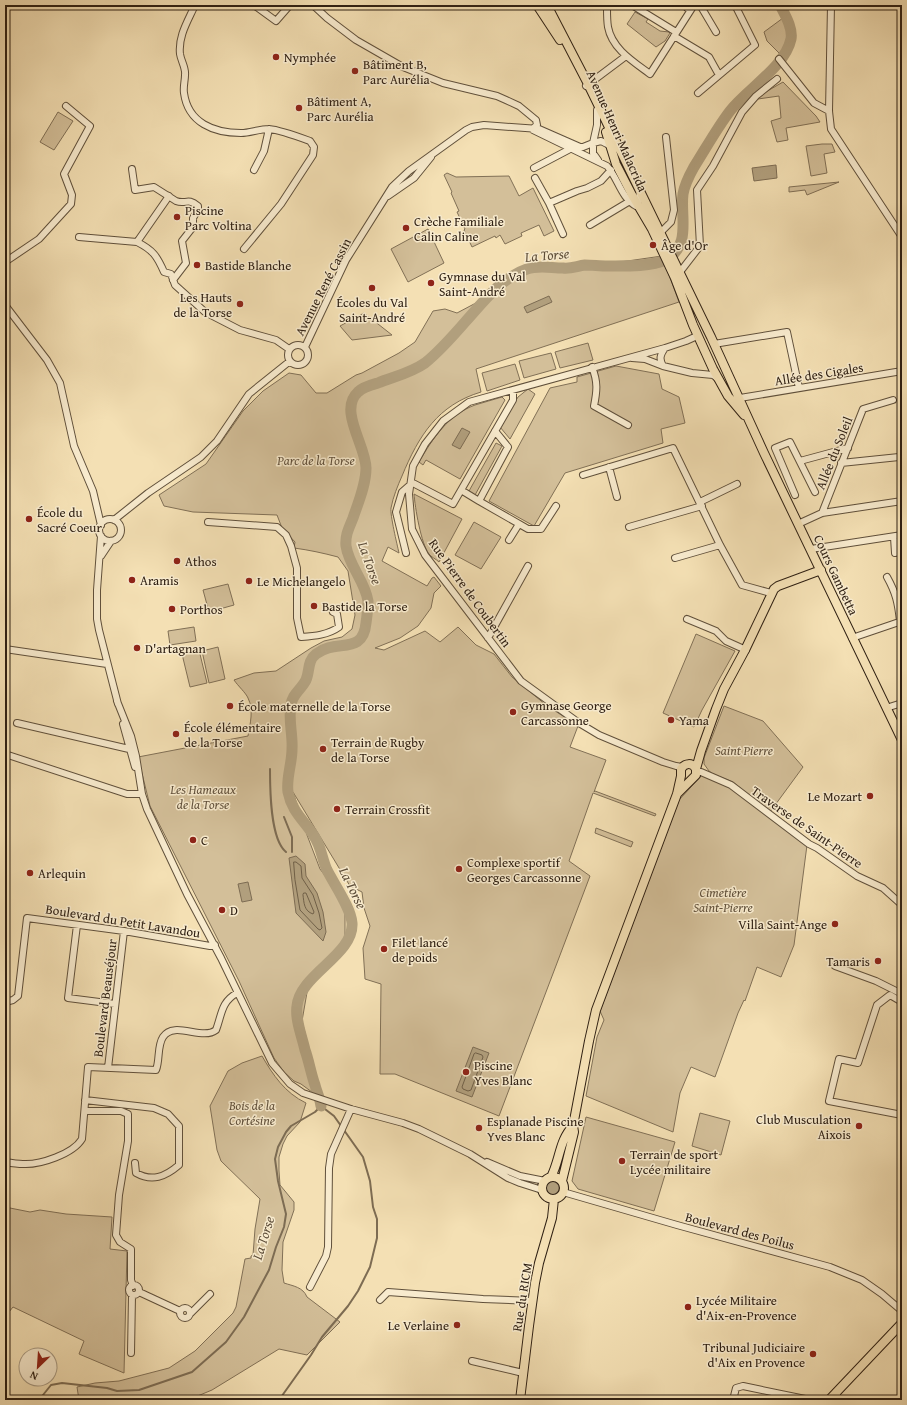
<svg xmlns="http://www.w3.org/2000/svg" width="907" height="1405" viewBox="0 0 907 1405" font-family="'Gentium Book Plus',serif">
  <rect width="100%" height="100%" fill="#f4e0b4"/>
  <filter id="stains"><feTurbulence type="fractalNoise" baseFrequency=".005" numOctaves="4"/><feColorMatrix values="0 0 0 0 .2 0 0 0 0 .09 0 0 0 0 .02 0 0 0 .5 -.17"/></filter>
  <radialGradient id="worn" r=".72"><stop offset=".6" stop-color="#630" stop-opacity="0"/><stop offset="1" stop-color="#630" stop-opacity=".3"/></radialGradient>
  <!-- green -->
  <path fill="#d3bf99" stroke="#817056" d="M635 12 648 19 646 22 660 31 669 32 670 33 665 41 656 47 627 24Z
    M783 18 790 34 785 51 781 55 767 41 764 32Z
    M783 82 816 116 820 122 786 128 788 140 777 142 771 121 781 118 779 96 758 99 757 97Z
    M58 112 73 121 54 150 40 142Z
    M822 144H832L835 152 824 154 827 173 811 176 806 146Z
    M447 173 456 177 509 176 519 196 533 188 554 231 544 236 539 225 521 233 522 236 505 244 500 235 496 238 495 236 472 247 464 230 465 229 457 212 459 211 451 193 452 192 444 175Z
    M839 182 807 195 805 190 789 192V187Z
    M428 229 444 263 408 282 391 249Z
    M662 256 679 302 476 369 481 392C438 405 419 435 402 476 398 485 393 497 391 508 390 515 397 544 399 553L388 547 382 561 427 586 432 578 434 577 441 586 434 593 431 608 418 626 400 638 375 648 384 650 425 631 440 642 458 627 476 645 494 654 512 677 546 705 578 726 570 747 606 760 594 792 595 791 656 814 655 816 593 793 569 861 590 876 499 1116 395 1074H380L381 984 365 979 363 948 370 926 364 908 362 892 350 886 293 792 307 835 320 869 345 902V945L336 956 309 981 302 1021 319 1087 320 1098 301 1084 294 1081 284 1072 274 1058 239 981 150 806 138 757 248 736C250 724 254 710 248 698 246 693 238 686 234 680L254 673 276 671 311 648 324 641 342 637 352 629 355 615 348 571 338 557C323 553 309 550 294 548L295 542 282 528 277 515 193 512 164 506 159 495 206 464 243 411 263 391 289 373 301 375 316 393H327L356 375 362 373 399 353 415 342 433 311 445 309 457 313 489 296 529 266H550L565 270Z
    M364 313 392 335 352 340 340 326Z
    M588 343 593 360 560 368 555 352Z
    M551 353 556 369 524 378 519 361Z
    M515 364 520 380 487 391 482 373Z
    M616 366 659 374 662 389 679 397 685 423 661 429 663 443 565 473 534 526 489 501 550 388 577 382V377Z
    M528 389 535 394 510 439 500 427 518 397Z
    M502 397 505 400 460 479 426 460 423 465 419 462C433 438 448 415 475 405 484 402 493 400 502 397Z
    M496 443 502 446 475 495 469 491Z
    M414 494 462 519 439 562C436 559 431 557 429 554 421 544 415 507 414 494Z
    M474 522 501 537 481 569 455 555Z
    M228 584 234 605 209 612 203 590Z
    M194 627 196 641 170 645 168 631Z
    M696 634 735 651 702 710 694 727 663 713Z
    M218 647 225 679 209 683 202 651Z
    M199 650 207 683 190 687 182 654Z
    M724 706 763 721 803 767 770 812 733 782 713 774 709 771 704 764V758Z
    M702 775 726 784 807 845 794 945 781 977 757 967 745 1001 744 1000 738 1013 715 1077 691 1067 680 1093 673 1132 586 1096 597 1037 604 1020 600 1011 679 800Z
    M596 828 633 842 631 847 595 833Z
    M262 1056C273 1075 285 1093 306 1103L300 1122 287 1136 283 1144 279 1157V1171L280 1185 294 1202V1210L283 1242 282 1270 284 1283C293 1286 303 1287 307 1297L340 1322 307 1355 279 1349 212 1390 188 1400H79L77 1387 95 1383 119 1381 169 1368 195 1351 233 1313 236 1307 245 1259 251 1258V1256L253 1255 255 1229 260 1199 221 1161 217 1150 210 1106 228 1071 242 1063Z
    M700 1113 730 1121 721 1155 692 1146Z
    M586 1117 675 1142 654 1211 578 1189 572 1181Z
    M5 1207 30 1212 40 1210 66 1214 112 1217 110 1249 127 1251 124 1373 79 1354 84 1341 13 1307 5 1317Z"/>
  <!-- water -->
  <path fill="#b19f7d" stroke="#7d6c53" d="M776 165 777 178 754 181 752 168Z
    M549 296 552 302 527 313 524 307Z
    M462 428 470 432 460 449 452 445Z
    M296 856 305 864 306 876 317 893 323 912 326 932 323 941 296 913 289 858Z
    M248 882 252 900 242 902 238 884Z
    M473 1047 489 1053 472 1097 456 1091Z
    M545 1188a7 7 0 1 1 14 0a7 7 0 1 1-14 0Z"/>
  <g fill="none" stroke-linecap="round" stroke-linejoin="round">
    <!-- shore -->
    <path stroke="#706048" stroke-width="1" d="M294 862H296L301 866 302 878 313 895 319 913 322 928 320 930 318 929 300 910 295 880Z
      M304 893H306L314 912 313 914C304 911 304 903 303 895Z
      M476 1053 482 1055 483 1057 471 1090 468 1091 463 1089 462 1087 474 1054Z"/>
    <!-- stream -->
    <path stroke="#7d6c53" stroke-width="2" d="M270 769C270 789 270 839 286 852
      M284 817 292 837V852
      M39 1400 51 1385 62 1383 107 1388 117 1391 139 1390 192 1372 226 1342 244 1317 269 1270 276 1247 284 1227 286 1214 278 1181 275 1159 278 1147 286 1132 291 1126 315 1112 321 1106 334 1116 363 1157 370 1181 373 1207 377 1219V1238L370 1267 358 1291 348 1306 322 1337 311 1355 279 1400"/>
    <!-- river -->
    <path stroke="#b19f7d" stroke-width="11" d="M321 1106C320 1098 317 1093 315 1085 311 1074 309 1061 305 1050 302 1036 295 1020 297 1006 300 974 354 955 352 923 351 908 334 884 327 870 322 859 321 846 314 836 304 820 292 812 288 792 286 778 292 764 292 749 293 734 288 720 291 705 292 694 301 690 306 680 310 671 307 661 316 654 336 638 363 656 366 623 367 616 368 607 368 601 365 581 349 566 346 546 345 535 349 528 353 518 358 503 366 485 366 468 366 446 338 410 358 392 363 387 371 385 378 383 393 377 411 373 425 363 440 351 453 336 466 321 484 301 501 278 527 269 538 265 551 268 563 268 571 269 577 266 585 265 592 265 600 266 607 266 623 266 651 267 665 260 692 246 680 217 683 194 685 183 689 176 694 167 706 148 717 128 730 111 747 89 785 67 791 39 793 28 785 15 780 5"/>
    <defs>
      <path id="minor" d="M195 5C188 21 178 36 180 54 181 61 186 68 185 75 185 81 183 87 184 93 188 123 214 133 241 133 250 133 259 129 269 129 280 130 299 137 310 141L314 147 313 155 281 204 244 249
        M254 5 276 21 290 5
        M313 5 327 18 356 40 403 67 443 83 497 96 506 100 519 106 536 120 537 125 532 129
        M608 5 607 8C607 14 607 21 608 27 612 49 634 62 650 74L694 5
        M632 5 676 32
        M684 5 690 11
        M700 5 716 32
        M831 5 829 111 831 129 902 237
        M674 36 709 57 719 75
        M779 59 814 103 829 111
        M586 86 626 56
        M698 93 755 45 735 5
        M533 130 607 166C618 178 621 198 636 206L638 205 640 191
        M598 160 593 153V143L601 141 611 146
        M534 168 570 149
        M132 169 135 190 154 187 176 201C186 205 187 197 198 206V210L193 218V227L182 241 186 263 173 280
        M254 170 264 151 269 129
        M535 178 549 203 563 234
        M388 196 414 178 431 157
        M549 203 577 191 587 188 601 181 611 170
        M590 225 630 201
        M660 233 671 222 674 210 666 137
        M79 237 137 242C153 250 157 256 164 272L171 274 175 285 205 312 240 330 276 340 289 349
        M137 242 169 196
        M5 262 39 239 71 204 72 195 64 174 90 126 66 106
        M680 272 700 246 697 190 713 166 742 112 756 96 777 79
        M5 305 47 360 60 383 74 446 93 491 101 525
        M697 336 686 341 665 348C660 355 659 359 663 366L692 373 713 375 718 379
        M714 344 787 332 799 388
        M288 355a10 10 0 1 1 20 0a10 10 0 1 1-20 0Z
        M305 347 346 260 392 187 409 171 466 130 472 127 484 125 539 129 580 147H583L593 143 597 125V110
        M665 348 469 402 443 421 425 444 413 466 409 494 412 529 425 555 521 681 579 723 599 735 663 762 676 766 682 767
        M632 358 645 359 663 366
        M592 367C598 382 597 391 594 406L628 425
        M740 398 902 371
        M800 461 848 448
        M841 463 899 457
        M609 467 617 497
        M583 475 673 448 720 545 742 585 771 593
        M411 482 453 504 513 400V390
        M461 490 479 501 508 447 495 431
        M795 495 775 448 790 442 815 492
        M479 501 528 529H541L556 506
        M700 502 737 484
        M822 513 863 409 893 400
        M99 530a11 11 0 1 1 22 0a11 11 0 1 1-22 0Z
        M114 520 148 493 201 457 217 441 249 394 290 361
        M208 522 277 527 286 535 291 546 297 568V618L301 637C314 636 328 635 339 627L337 614 333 612
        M798 524 822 513 902 501
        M629 527 702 506
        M101 536 97 590V619L99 630 118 704
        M894 537 895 553
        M509 540 519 524
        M811 549 902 535
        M406 553 396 512 402 492 410 485
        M101 556 111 541
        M675 558 720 545
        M887 577C896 593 898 603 900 621
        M687 619 716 631 726 641 746 650
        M488 638 528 566
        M852 638 902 621
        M5 649 107 664
        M117 701 131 736 136 756 142 794 147 809 187 894 221 958 272 1063 290 1084 303 1093 351 1109 403 1123 419 1129 470 1154 508 1178 520 1183 542 1190
        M886 708 902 703
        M17 723 129 749 132 748
        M123 724 135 767
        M5 754 127 794H142
        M697 772H701L731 785 809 844 817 848 857 876 883 888 902 905
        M77 925 68 998 115 1004
        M835 966 876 981 902 994
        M5 1002 13 1000 18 996 27 918 124 931 210 946 215 945
        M902 1002 890 995 877 1005 858 1063 839 1059 829 1101 902 1115
        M108 1068 124 931
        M85 1100 154 1108 168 1114 179 1126V1165C165 1177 152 1182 136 1173L135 1163
        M85 1111H121L128 1114V1141L119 1195 116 1235 120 1242 131 1249V1280L133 1286
        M5 1162C11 1163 17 1164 23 1164 40 1165 73 1154 82 1139L88 1067 156 1070C160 1060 157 1046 163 1037 174 1020 202 1041 216 1030 222 1014 221 1002 237 993
        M487 1162 520 1176 545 1181
        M563 1192 677 1225 830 1267 862 1280 882 1294 902 1311
        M129 1290a5 5 0 1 1 10 0a5 5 0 1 1-10 0Z
        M310 1287 326 1256 328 1247 329 1168 331 1154 351 1109
        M139 1292 180 1311
        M380 1300 388 1292 483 1299 533 1301
        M180 1313a5 5 0 1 1 10 0a5 5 0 1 1-10 0Z
        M190 1314 210 1294
        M131 1353 132 1295
        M472 1361 523 1373
        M836 1392 838 1400
        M733 1400 736 1388 743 1386 810 1400"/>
      <path id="major" d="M537 5 560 40
        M547 5 588 84 711 337 764 453 902 740
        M606 132 616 164 632 195 652 229 675 278 693 325 713 369 728 396 744 415
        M677 794 696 775V769L701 751 716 709 724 689 745 650 774 589 778 586 821 570
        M551 1177C560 1160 559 1140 573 1126
        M542 1188a11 11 0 1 1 22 0a11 11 0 1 1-22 0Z
        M562 1181 574 1132 573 1126 589 1041 596 1010 677 794 681 776V769C685 763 692 762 696 769
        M520 1400 529 1326 535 1283 539 1263 552 1218 554 1199
        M829 1400 902 1323"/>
    </defs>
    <!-- minor casing -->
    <use href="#minor" stroke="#60503b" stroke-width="8"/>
    <!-- major casing -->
    <use href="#major" stroke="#2f2013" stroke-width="10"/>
    <!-- minor -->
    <use href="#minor" stroke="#f8ebce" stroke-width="6"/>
    <!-- major -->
    <use href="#major" stroke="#f4e0b4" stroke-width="8"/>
  </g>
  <!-- markers -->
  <g fill="#8f2418" stroke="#f8ebce" stroke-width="1.5">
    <circle cx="276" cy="57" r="4"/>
    <circle cx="355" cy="71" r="4"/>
    <circle cx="299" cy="108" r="4"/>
    <circle cx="177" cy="217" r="4"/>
    <circle cx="406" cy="228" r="4"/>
    <circle cx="653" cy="245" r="4"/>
    <circle cx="197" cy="265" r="4"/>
    <circle cx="431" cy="283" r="4"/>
    <circle cx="372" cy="288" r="4"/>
    <circle cx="240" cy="304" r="4"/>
    <circle cx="29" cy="519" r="4"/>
    <circle cx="177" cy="561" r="4"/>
    <circle cx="132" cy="580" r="4"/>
    <circle cx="249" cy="581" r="4"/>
    <circle cx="314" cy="606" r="4"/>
    <circle cx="172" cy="609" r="4"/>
    <circle cx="137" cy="648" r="4"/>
    <circle cx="230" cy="706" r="4"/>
    <circle cx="513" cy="712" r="4"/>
    <circle cx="671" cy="720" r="4"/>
    <circle cx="176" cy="734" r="4"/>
    <circle cx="323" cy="749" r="4"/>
    <circle cx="870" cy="796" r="4"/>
    <circle cx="337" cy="809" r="4"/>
    <circle cx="193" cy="840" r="4"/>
    <circle cx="459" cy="869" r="4"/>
    <circle cx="30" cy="873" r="4"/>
    <circle cx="222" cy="910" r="4"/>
    <circle cx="835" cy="924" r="4"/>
    <circle cx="384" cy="949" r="4"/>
    <circle cx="878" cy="961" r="4"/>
    <circle cx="466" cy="1072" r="4"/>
    <circle cx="859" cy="1126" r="4"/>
    <circle cx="479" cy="1128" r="4"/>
    <circle cx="622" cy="1161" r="4"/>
    <circle cx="688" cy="1307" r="4"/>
    <circle cx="457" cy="1325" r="4"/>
    <circle cx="813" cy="1354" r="4"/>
  </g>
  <g text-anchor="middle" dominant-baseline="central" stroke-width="3" stroke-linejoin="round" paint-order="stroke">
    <!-- poi labels -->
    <g font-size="13" fill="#2f2013" stroke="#f8ebce" text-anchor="start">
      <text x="284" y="57">Nymphée</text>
      <text x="363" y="64">Bâtiment B,<tspan x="363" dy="15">Parc Aurélia</tspan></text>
      <text x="307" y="101">Bâtiment A,<tspan x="307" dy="15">Parc Aurélia</tspan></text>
      <text x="185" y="210">Piscine<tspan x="185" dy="15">Parc Voltina</tspan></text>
      <text x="414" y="221">Crèche Familiale<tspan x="414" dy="15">Calin Caline</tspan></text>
      <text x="661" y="245">Âge d'Or</text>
      <text x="205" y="265">Bastide Blanche</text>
      <text x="439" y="276">Gymnase du Val<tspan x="439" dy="15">Saint-André</tspan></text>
      <text x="232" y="297" text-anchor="end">Les Hauts<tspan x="232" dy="15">de la Torse</tspan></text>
      <text x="372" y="302" text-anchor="middle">Écoles du Val<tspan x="372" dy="15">Saint-André</tspan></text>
      <text x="37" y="512">École du<tspan x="37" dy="15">Sacré Coeur</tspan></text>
      <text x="185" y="561">Athos</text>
      <text x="140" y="580">Aramis</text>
      <text x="257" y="581">Le Michelangelo</text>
      <text x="322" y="606">Bastide la Torse</text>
      <text x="180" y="609">Porthos</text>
      <text x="145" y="648">D'artagnan</text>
      <text x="521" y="705">Gymnase George<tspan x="521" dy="15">Carcassonne</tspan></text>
      <text x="238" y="706">École maternelle de la Torse</text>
      <text x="679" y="720">Yama</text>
      <text x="184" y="727">École élémentaire<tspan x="184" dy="15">de la Torse</tspan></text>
      <text x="331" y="742">Terrain de Rugby<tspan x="331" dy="15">de la Torse</tspan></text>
      <text x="862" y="796" text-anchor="end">Le Mozart</text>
      <text x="345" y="809">Terrain Crossfit</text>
      <text x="201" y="840">C</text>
      <text x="467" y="862">Complexe sportif<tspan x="467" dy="15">Georges Carcassonne</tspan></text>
      <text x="38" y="873">Arlequin</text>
      <text x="230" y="910">D</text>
      <text x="827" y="924" text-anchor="end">Villa Saint-Ange</text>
      <text x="392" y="942">Filet lancé<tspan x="392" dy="15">de poids</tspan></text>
      <text x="870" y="961" text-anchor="end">Tamaris</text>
      <text x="474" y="1065">Piscine<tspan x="474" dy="15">Yves Blanc</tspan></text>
      <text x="851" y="1119" text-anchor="end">Club Musculation<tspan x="851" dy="15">Aixois</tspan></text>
      <text x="487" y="1121">Esplanade Piscine<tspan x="487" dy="15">Yves Blanc</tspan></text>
      <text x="630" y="1154">Terrain de sport<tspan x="630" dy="15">Lycée militaire</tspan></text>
      <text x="696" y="1300">Lycée Militaire<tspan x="696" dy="15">d'Aix-en-Provence</tspan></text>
      <text x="449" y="1325" text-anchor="end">Le Verlaine</text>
      <text x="805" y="1347" text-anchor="end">Tribunal Judiciaire<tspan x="805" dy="15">d'Aix en Provence</tspan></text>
    </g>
    <!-- street labels -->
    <g font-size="13" fill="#2f2013" stroke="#f8ebce">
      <text transform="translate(617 131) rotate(66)">Avenue Henri Malacrida</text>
      <text transform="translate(323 287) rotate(-63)">Avenue René Cassin</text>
      <text transform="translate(819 374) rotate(-9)">Allée des Cigales</text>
      <text transform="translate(834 453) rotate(-68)">Allée du Soleil</text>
      <text transform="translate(836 575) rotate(65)">Cours Gambetta</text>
      <text transform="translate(470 593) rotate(54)">Rue Pierre de Coubertin</text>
      <text transform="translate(807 827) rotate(35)">Traverse de Saint-Pierre</text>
      <text transform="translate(123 921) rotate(9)">Boulevard du Petit Lavandou</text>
      <text transform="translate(105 998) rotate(-83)">Boulevard Beauséjour</text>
      <text transform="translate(740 1231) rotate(15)">Boulevard des Poilus</text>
      <text transform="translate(522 1297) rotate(-81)">Rue du RICM</text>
    </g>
    <!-- park labels -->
    <g font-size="13" font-style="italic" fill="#60503b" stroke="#f8ebce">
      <text x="316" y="460">Parc de la Torse</text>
      <text x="744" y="750">Saint Pierre</text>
      <text x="203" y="789">Les Hameaux<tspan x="203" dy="15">de la Torse</tspan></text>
      <text x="723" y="892">Cimetière<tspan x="723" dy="15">Saint-Pierre</tspan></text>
      <text x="252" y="1105">Bois de la<tspan x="252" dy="15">Cortésine</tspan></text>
    </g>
    <!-- water labels -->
    <g font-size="14" font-style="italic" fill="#5c4c38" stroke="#f8ebce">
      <text transform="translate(547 255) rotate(-5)">La Torse</text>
      <text transform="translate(370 563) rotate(70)">La Torse</text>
      <text transform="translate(353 888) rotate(64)">La Torse</text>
      <text transform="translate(263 1238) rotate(-73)">La Torse</text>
    </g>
  </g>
  <!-- margin -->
  <rect width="907" height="1405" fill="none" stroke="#f4e0b4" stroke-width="20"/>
  <rect x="6" y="6" width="895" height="1393" fill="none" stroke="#2f2013" stroke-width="2"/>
  <rect x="10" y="10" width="887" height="1385" fill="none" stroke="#2f2013"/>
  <!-- north arrow -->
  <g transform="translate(38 1367) rotate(205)"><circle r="19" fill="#f8ebce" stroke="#a89a83"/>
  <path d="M0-3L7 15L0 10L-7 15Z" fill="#8f2418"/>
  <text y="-6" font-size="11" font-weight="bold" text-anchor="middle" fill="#2f2013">N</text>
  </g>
  <rect width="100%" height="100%" filter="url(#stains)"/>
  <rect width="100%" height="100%" fill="url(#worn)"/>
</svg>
